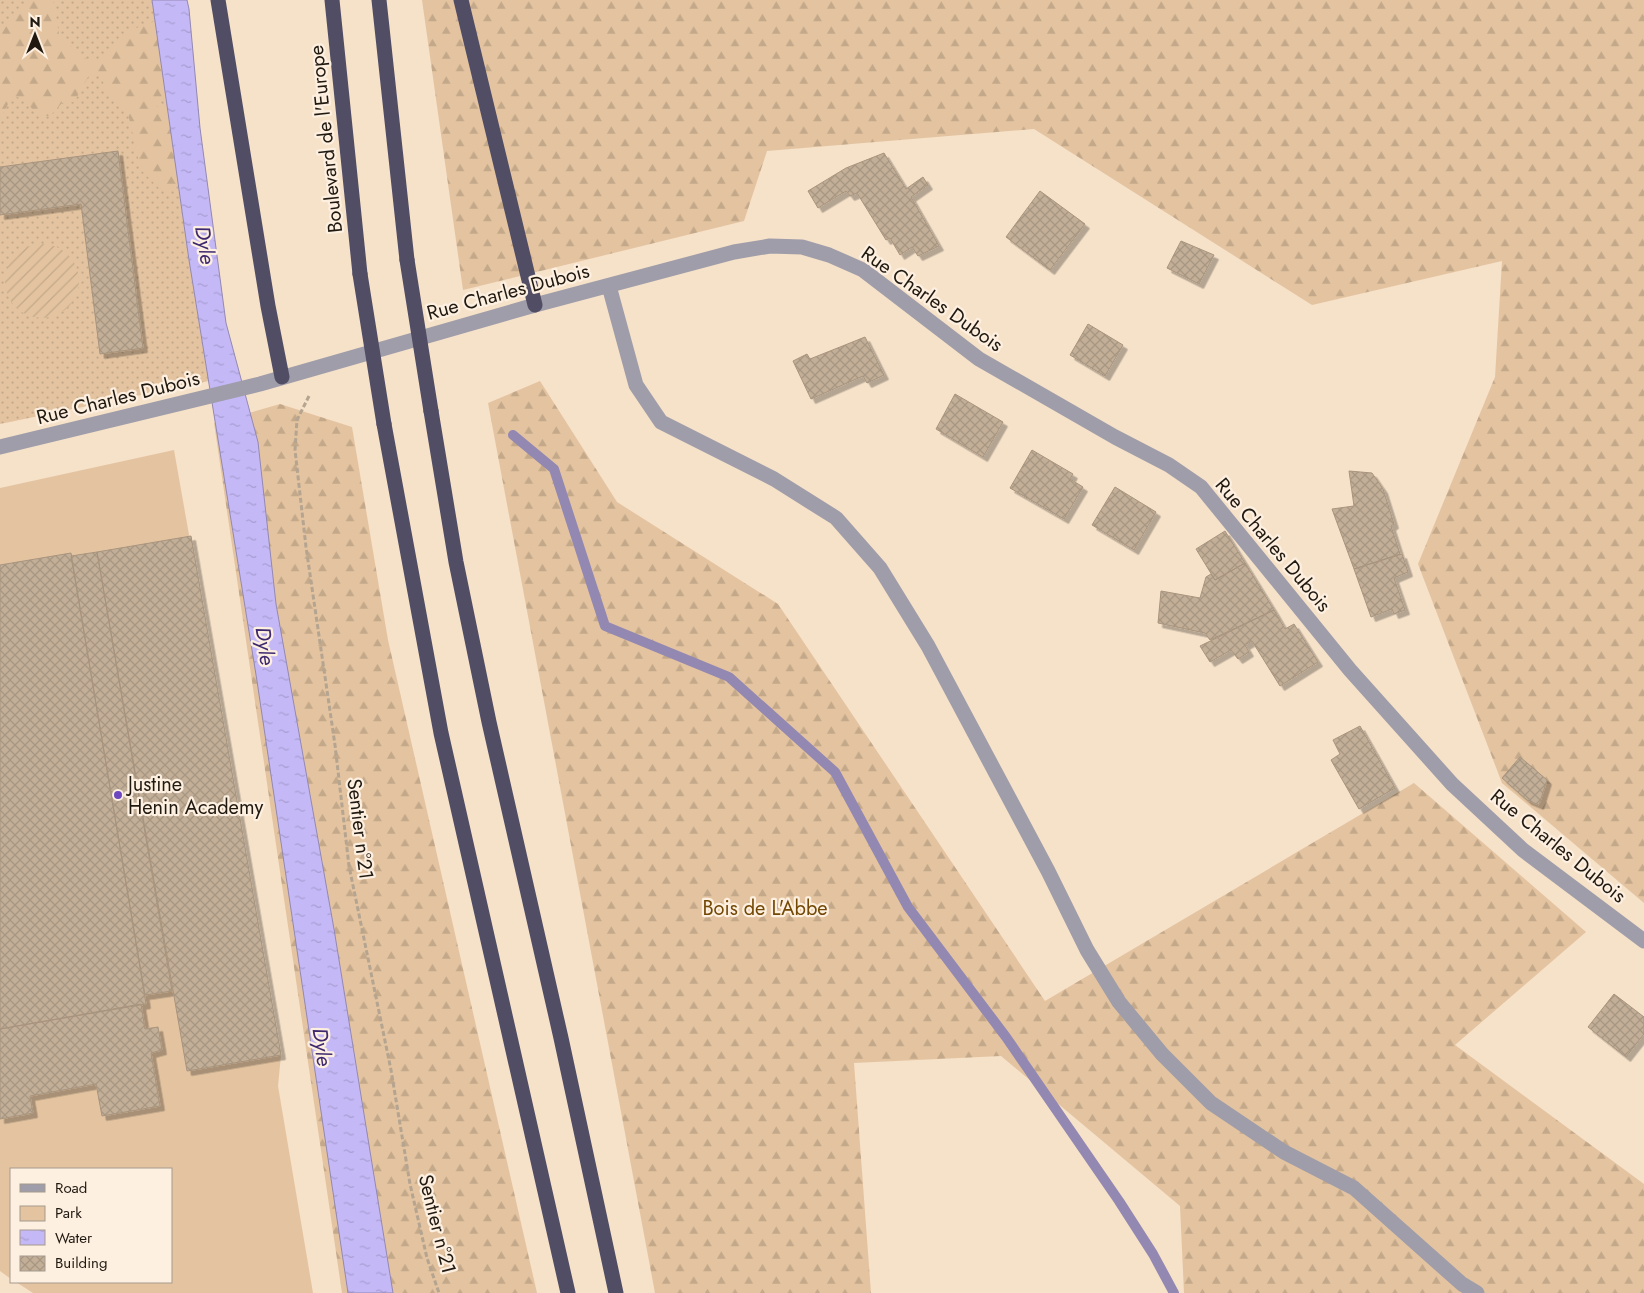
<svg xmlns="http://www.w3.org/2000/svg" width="1644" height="1293" viewBox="0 0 1644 1293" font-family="Jost,sans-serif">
  <defs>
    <pattern id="grass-dots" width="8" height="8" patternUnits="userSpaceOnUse" patternTransform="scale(1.25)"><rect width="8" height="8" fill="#e4c4a0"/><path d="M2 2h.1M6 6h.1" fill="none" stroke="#c3a889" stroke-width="1.8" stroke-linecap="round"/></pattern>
    <pattern id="forest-firs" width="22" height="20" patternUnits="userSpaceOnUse" patternTransform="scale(1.25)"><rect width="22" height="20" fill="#e4c4a0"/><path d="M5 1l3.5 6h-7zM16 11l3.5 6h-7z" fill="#c3a889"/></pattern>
    <pattern id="garden-furrows" width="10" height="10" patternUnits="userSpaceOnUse" patternTransform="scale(1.25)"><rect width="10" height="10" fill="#e4c4a0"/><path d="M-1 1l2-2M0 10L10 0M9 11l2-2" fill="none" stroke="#c3a889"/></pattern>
    <pattern id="water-ripples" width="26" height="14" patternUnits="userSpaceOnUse" patternTransform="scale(1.25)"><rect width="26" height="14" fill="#c4b8f6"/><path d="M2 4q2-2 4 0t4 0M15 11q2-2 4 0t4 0" fill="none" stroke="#a89ed2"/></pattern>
    <pattern id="building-cross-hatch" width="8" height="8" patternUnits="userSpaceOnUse" patternTransform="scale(1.25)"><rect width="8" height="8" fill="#c3af98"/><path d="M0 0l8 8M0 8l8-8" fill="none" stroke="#a79682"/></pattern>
    <filter id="shadow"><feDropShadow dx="4.5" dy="4.5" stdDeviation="0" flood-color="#0004"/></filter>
  </defs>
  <rect width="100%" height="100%" fill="#f6e1c9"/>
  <!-- grass -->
  <path fill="url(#grass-dots)" d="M0 0H152L189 260 209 381 0 424Z"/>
  <!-- forest -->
  <path fill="url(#forest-firs)" d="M29 0H53L59 34 83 58 98 61C114 40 137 23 163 20L171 83 156 107 173 102 190 177 173 188 162 191 141 170 127 109 107 93 101 76 90 74 74 102 62 103 50 116H37L25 99 12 96 2 116H0V29Z
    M422 0H1644V903L1502 783 1418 564 1495 377 1502 261 1312 305 1034 129 767 151 744 221 463 290Z
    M540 381 617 502 778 604 1045 1001 1414 783 1586 932 1455 1045 1644 1184V1293H1184L1180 1206 1001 1056 854 1063 871 1293H655L488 403Z
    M280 404 352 427 388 640 537 1293H342L214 423Z"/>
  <!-- park -->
  <path fill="#e4c4a0" d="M174 450 281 1055 278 1086 313 1293H33L16 1282H171V1169H11V1279L0 1271V488Z"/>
  <!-- garden -->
  <path fill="url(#garden-furrows)" d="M5 281a37 37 0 1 1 74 0a37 37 0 1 1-74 0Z"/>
  <!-- water -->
  <path fill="url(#water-ripples)" stroke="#9388b1" d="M152 0H187L189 9 200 128 226 323 258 442 276 604 334 929 393 1293H348L257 681 189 260Z"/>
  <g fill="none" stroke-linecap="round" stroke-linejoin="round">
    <!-- stream -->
    <path stroke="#9388b1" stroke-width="10" d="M513 435 554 469 605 626 729 677 835 772 908 907 1006 1037 1119 1201 1153 1254 1174 1293"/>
  </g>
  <!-- building -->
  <path fill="url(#building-cross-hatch)" stroke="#a8947e" filter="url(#shadow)" d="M118 151 143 348 100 354 81 204 0 215V167Z
    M884 153 906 189 923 177 928 185 911 197 939 246 918 256 912 247 900 255 890 238 886 240 857 193 850 196 846 191 818 208 808 191 846 168Z
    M1040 191 1085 224 1050 270 1006 237Z
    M1181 241 1214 255 1199 284 1167 268Z
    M1088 324 1123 345 1105 376 1070 355Z
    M865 337 884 375 867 383 863 376 811 399 793 361 807 354 810 359Z
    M955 394 1003 422 983 457 936 429Z
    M1032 450 1073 474 1070 479 1083 487 1064 519 1010 488Z
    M1349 471 1372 473 1383 489 1394 524 1391 526 1400 554 1354 569 1332 509 1354 506Z
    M1115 487 1156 512 1134 550 1092 525Z
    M1225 531 1245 563 1215 580 1196 549Z
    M191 536 281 1055 187 1071 97 552Z
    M97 552 172 991 145 995 71 556Z
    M71 553 146 1004 0 1029V565Z
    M1402 554 1408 572 1394 578 1405 610 1394 614 1392 609 1371 617 1354 569Z
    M1245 563 1274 610 1210 640 1205 633 1158 623 1161 591 1200 598 1206 577 1211 574 1215 580Z
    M1274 610 1285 629 1294 624 1318 662 1280 686 1252 641 1245 645 1249 652 1238 659 1231 650 1210 662 1200 646Z
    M1360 726 1395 788 1359 809 1331 760 1340 754 1333 740Z
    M1520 757 1547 780 1539 805 1527 800 1502 778Z
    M1614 994 1644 1017V1034L1626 1057 1588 1027Z
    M141 1004 145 1029 158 1027 162 1050 151 1053 160 1106 102 1116 96 1084 30 1096 33 1113 0 1119V1029Z"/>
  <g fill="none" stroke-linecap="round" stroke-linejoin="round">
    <!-- path -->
    <path stroke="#b4a490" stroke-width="3" stroke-dasharray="5 2.5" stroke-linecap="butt" d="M309 396 297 420 295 450 306 547 335 745 349 866 391 1070 410 1184 427 1258 439 1293"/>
    <!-- minor -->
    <path stroke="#9f9da9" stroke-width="15" d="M609 286 636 385 661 422 774 479 836 518 880 568 928 646 1048 871 1087 950 1119 1002 1162 1054 1211 1103 1284 1152 1354 1188 1462 1284 1477 1293
      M0 447 260 384 535 305 734 252 770 246 802 247 829 255 863 270 979 359 1115 437 1169 465 1201 487 1350 670 1452 784 1523 850 1644 941"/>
    <!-- highway -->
    <path stroke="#514d65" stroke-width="15" d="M218 0 268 306 282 377
      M332 0 360 274
      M379 0 407 260
      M461 0 535 305
      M431 411 456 562 489 722 561 1038 616 1293
      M384 424 441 733 568 1293"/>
    <!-- highway-bridge -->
    <path stroke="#514d65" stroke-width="15" d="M407 260 431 411
      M360 274 384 424"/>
  </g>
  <!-- markers -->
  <circle fill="#6d47c0" stroke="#fdf0e1" stroke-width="2" cx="118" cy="795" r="5"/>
  <g text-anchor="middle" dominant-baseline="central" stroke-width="4.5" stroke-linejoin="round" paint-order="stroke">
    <!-- street labels -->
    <g font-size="20" fill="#201910" stroke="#fdf0e1">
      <text transform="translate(326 139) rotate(-96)">Boulevard de l'Europe</text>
      <text transform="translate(508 292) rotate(-15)">Rue Charles Dubois</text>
      <text transform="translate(932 299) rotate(35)">Rue Charles Dubois</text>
      <text transform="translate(118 398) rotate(-14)">Rue Charles Dubois</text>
      <text transform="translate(1273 545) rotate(50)">Rue Charles Dubois</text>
      <text transform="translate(360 829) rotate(83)">Sentier n°21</text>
      <text transform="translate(1558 846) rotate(39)">Rue Charles Dubois</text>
      <text transform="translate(437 1224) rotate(76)">Sentier n°21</text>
    </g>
    <!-- poi labels -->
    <g font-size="20" fill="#201910" stroke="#fdf0e1" text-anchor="start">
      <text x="128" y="784">Justine<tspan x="128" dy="23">Henin Academy</tspan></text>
    </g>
    <!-- park labels -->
    <g font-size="20" fill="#734804" stroke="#fdf0e1">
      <text x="765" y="908">Bois de L'Abbe</text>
    </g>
    <!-- water labels -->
    <g font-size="21" font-style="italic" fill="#3e296f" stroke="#fdf0e1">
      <text transform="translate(205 245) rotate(81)">Dyle</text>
      <text transform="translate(265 646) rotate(82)">Dyle</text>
      <text transform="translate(322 1047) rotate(82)">Dyle</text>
    </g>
  </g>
  <!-- legend -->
  <rect x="10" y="1168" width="162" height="115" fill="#fdf0e1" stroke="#a59a8d"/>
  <rect x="20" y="1184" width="25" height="8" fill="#9f9da9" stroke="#a59a8d"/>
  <text x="55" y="1193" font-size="15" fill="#201910">Road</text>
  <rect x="20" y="1206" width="25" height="15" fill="#e4c4a0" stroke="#a59a8d"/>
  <text x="55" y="1218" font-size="15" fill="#201910">Park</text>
  <rect x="20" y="1230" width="25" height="15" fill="url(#water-ripples)" stroke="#a59a8d"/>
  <text x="55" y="1243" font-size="15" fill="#201910">Water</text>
  <rect x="20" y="1256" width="25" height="15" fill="url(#building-cross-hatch)" stroke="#a59a8d"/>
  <text x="55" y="1268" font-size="15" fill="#201910">Building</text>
  <!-- north arrow -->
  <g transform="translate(35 35)" stroke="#fdf0e1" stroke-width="4" paint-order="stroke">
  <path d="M0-4L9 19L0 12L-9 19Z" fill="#201910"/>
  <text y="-8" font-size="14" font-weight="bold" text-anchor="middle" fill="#201910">N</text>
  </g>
</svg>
